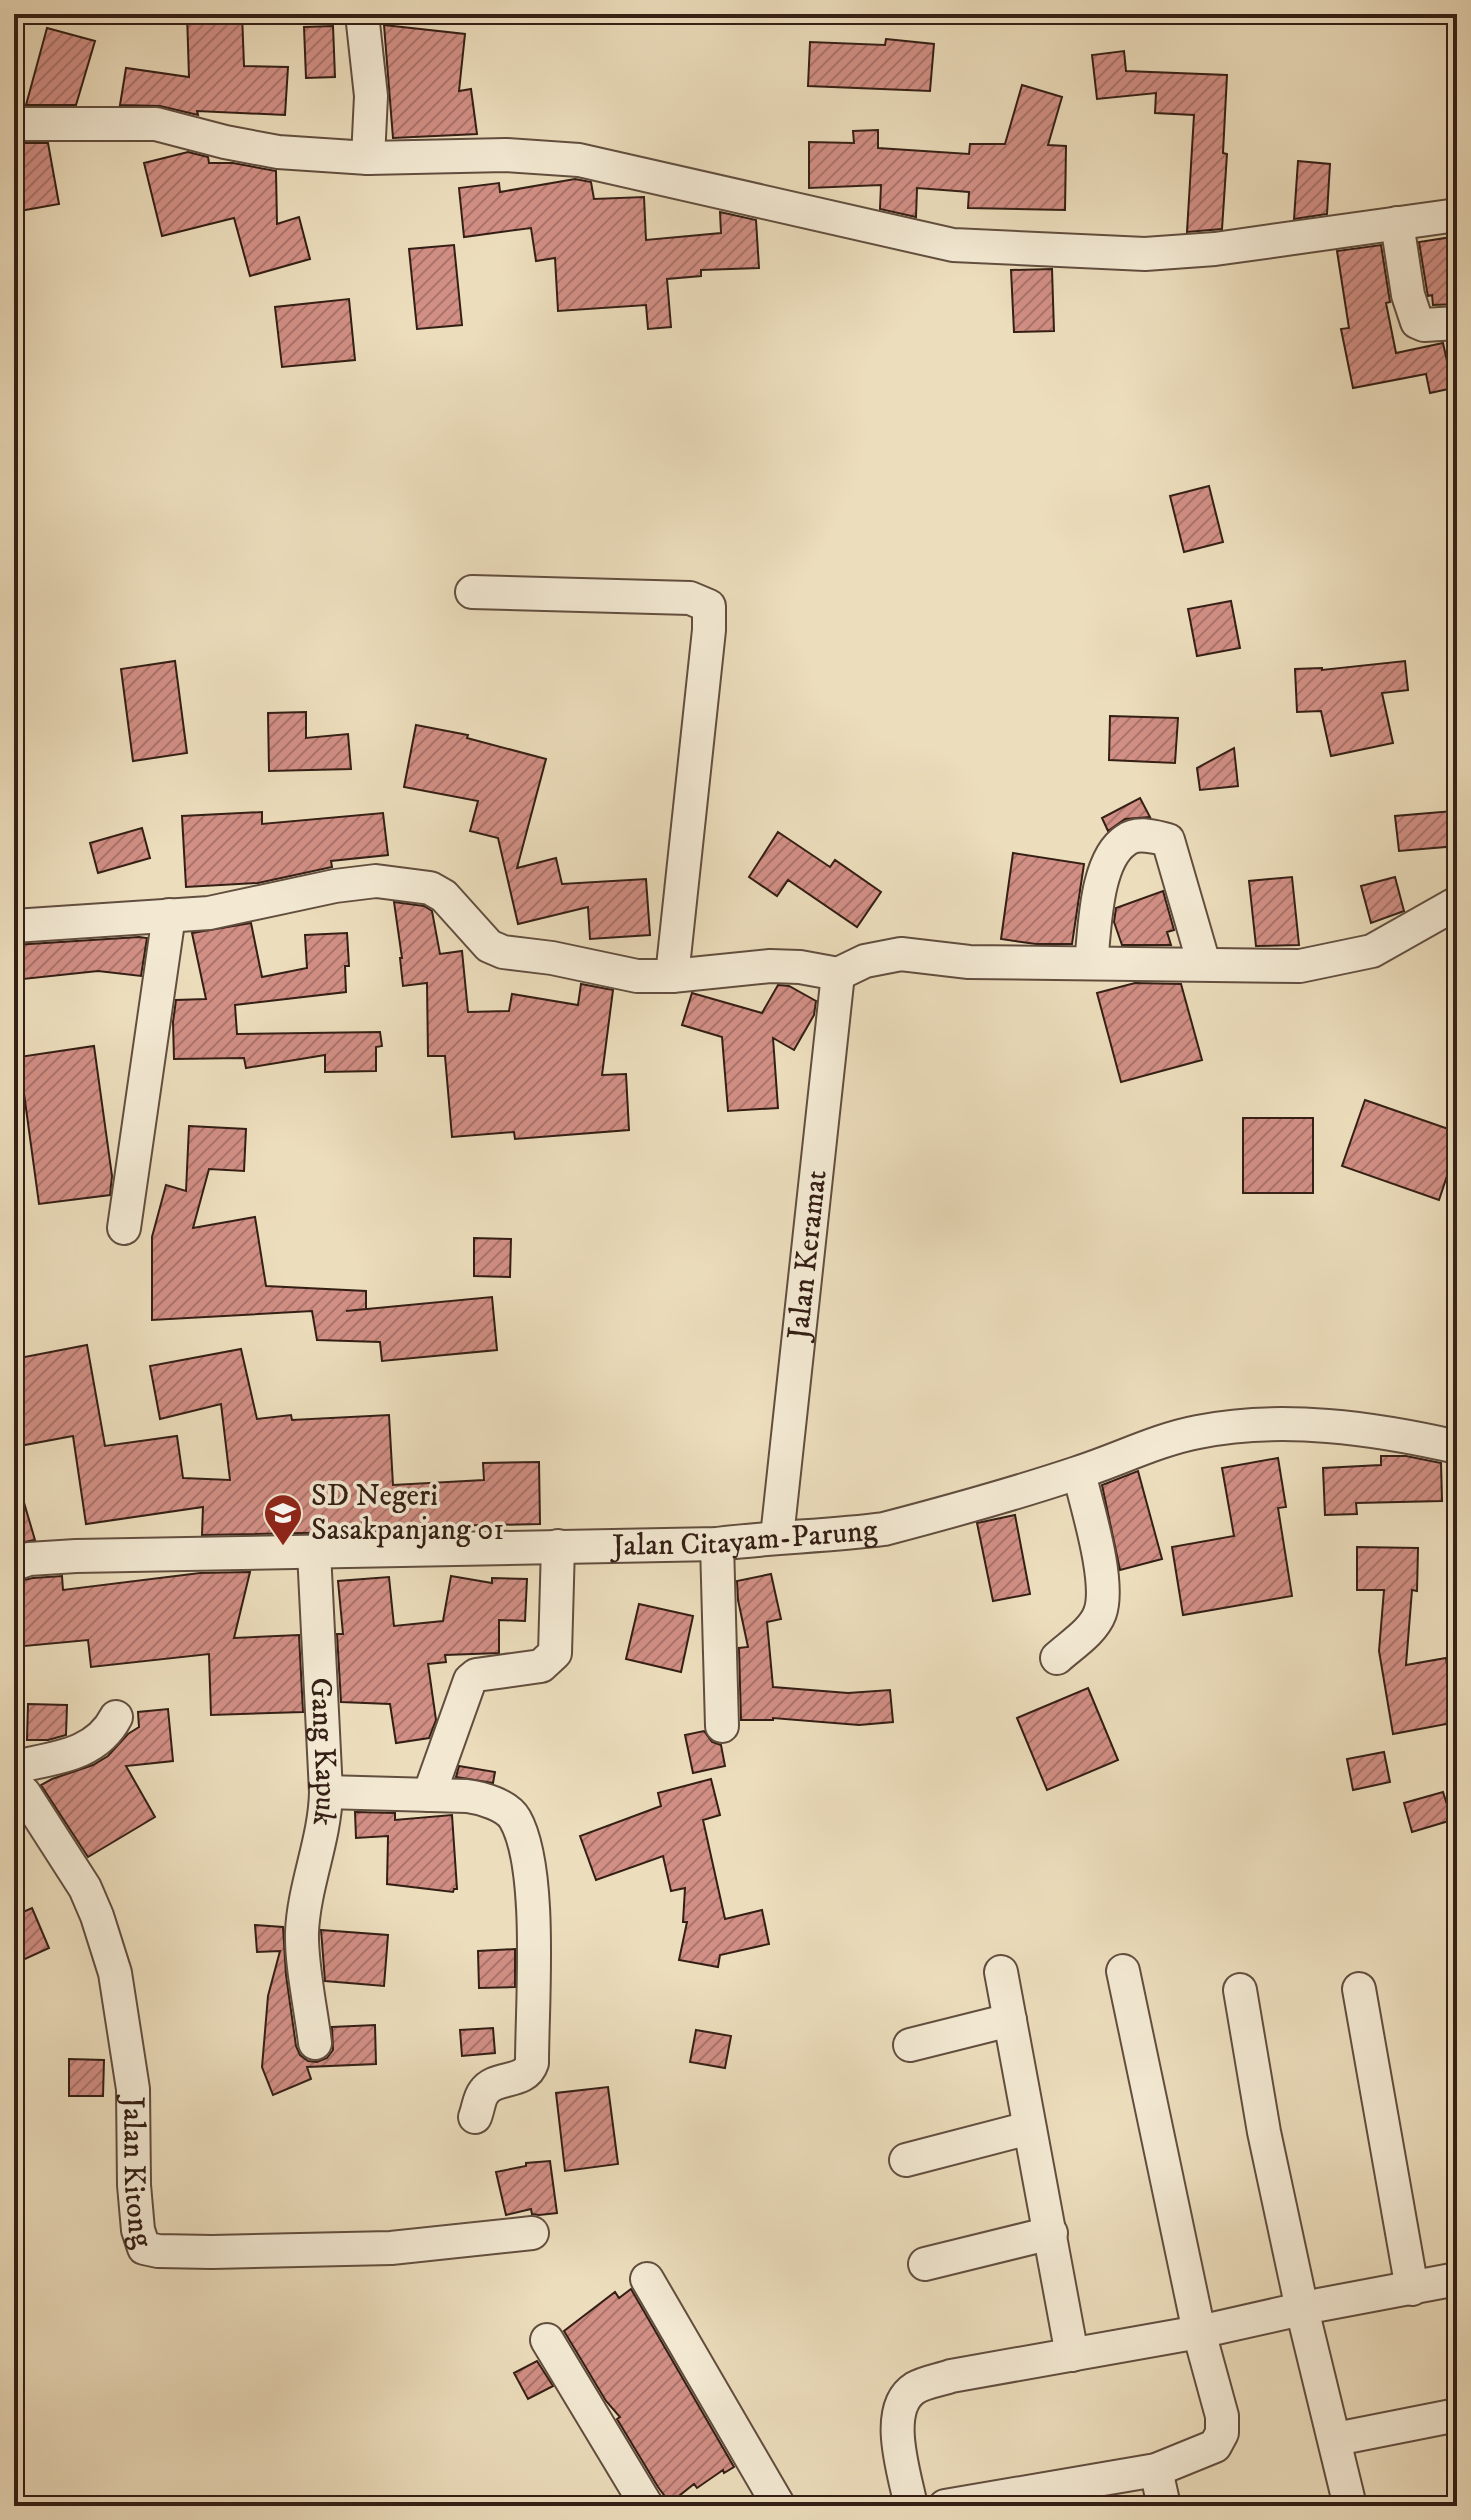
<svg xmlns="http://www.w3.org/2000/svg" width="1471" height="2520" viewBox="0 0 1471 2520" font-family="'IM FELL DW Pica',serif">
  <defs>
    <pattern id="building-hatch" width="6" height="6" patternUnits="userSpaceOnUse" patternTransform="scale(2)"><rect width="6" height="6" fill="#d28f85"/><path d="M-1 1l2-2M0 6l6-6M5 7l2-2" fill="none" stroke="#ab746c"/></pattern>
  </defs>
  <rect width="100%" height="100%" fill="#ecddbc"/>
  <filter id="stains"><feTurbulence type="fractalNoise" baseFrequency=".0025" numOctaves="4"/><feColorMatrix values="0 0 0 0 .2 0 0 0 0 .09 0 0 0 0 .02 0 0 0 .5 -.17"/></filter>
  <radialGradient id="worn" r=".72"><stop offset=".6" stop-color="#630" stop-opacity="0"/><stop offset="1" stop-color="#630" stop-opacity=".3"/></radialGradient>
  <!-- building -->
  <path fill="url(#building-hatch)" stroke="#341f15" stroke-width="2" d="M187 14H242L244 66 288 67 285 115 197 111 198 115 160 106 120 105 126 68 189 77Z
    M384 25 465 34 459 91 471 89 477 134 393 138Z
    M333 26 335 77 306 78 304 27Z
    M47 28 95 41 76 105H26Z
    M886 39 934 44 930 91 808 86 810 42 885 45Z
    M1124 51 1126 71 1227 75 1223 153 1227 154 1222 229 1187 232 1194 115 1155 113 1156 93 1097 99 1092 55Z
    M1022 85 1062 97 1048 145 1066 146 1065 210 968 208 969 192 917 188 916 217 880 209 881 185 809 188V142L854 143 853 131 878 130V148L969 154 970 144H1005Z
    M16 143H48L59 204 14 212V152Z
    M188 152 208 157 209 163H233L276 171 277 224 299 217 310 259 250 276 234 218 162 236 144 163Z
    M1298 161 1330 164 1327 214 1294 219Z
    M575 179 591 182 594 199 644 197 646 240 721 233 720 212 756 220 759 268 701 270V276L667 279 671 327 648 329 646 305 558 311 555 258 536 261 531 228 464 237 459 188 499 183 500 192Z
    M1452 237 1457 271V304L1433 305 1432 295 1428 296 1427 291 1419 242Z
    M454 245 462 325 417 329 409 249Z
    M1381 245 1390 302 1386 303 1396 353 1443 343 1453 388 1430 393 1426 374 1353 388 1341 329 1349 328 1337 251Z
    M1052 269 1054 331 1014 332 1011 270Z
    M349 299 355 360 282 367 275 307Z
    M1209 486 1223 542 1184 552 1170 496Z
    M1231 601 1240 648 1197 656 1188 609Z
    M175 661 187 753 133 761 121 669Z
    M1405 661 1408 690 1382 693 1393 743 1331 756 1321 711 1297 712 1295 669 1322 668V670Z
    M306 712V738L348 734 351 769 269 771 268 713Z
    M1110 716 1178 718 1175 763 1109 760Z
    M416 725 468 735 467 738 546 759 517 868 556 858 562 884 646 879 650 935 590 939 588 907 518 924 498 838 470 831 478 801 404 787Z
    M1234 748 1238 786 1200 790 1197 768Z
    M1140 798 1150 817 1125 819 1108 831 1102 818Z
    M1453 811 1457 846 1399 851 1395 816Z
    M262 812V824L383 813 388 855 331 861 332 867 258 883 186 887 182 816Z
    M142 828 150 858 98 873 90 843Z
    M778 832 830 867 835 860 881 892 857 927 788 880 777 896 749 877Z
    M1013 853 1084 864 1072 944H1036L1001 939Z
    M1292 877 1299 945 1256 946 1249 881Z
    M1395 877 1404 911 1371 923 1361 886Z
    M1163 891 1174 930 1167 932 1171 945H1122L1114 922 1116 908Z
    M394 902 424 906 432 911 440 954 462 951 468 1012 509 1011 512 994 578 1005 581 984 613 990 602 1075 626 1074 629 1130 515 1139 514 1132 452 1137 445 1056H428L427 983 403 986 400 958H402Z
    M251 923 262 977 307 968 305 935 347 933 349 966H345L346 992 235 1005 237 1034 380 1032 382 1046 376 1047V1071L325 1072V1055L246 1068 244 1058 174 1059 173 1022 176 1000 206 999 192 933Z
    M139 937 147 938 141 976 98 971 14 980V945Z
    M1135 983 1181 984 1202 1060 1121 1082 1097 993Z
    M778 985 789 986 816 1001 814 1015 794 1050 773 1038 778 1108 728 1111 722 1037 682 1025 692 993 762 1013Z
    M94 1046 112 1176 110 1195 39 1204 19 1057Z
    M1365 1100 1457 1132V1146L1439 1200 1342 1166Z
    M1243 1118H1313V1193H1243Z
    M189 1126 246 1129 244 1171 209 1169 193 1228 255 1217 266 1286 366 1291V1309L346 1311 492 1297 497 1350 382 1361 380 1342 317 1340 312 1311 152 1320V1237L166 1185 186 1191Z
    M474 1238 511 1239 510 1277 474 1276Z
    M87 1345 105 1446 177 1436 183 1478 230 1480 221 1404 160 1419 150 1366 241 1349 257 1419 291 1415 292 1420 389 1415 393 1485 484 1480 483 1463 539 1462 540 1524 395 1527V1531L202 1535 203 1507 86 1524 73 1436 14 1447V1359Z
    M1381 1456H1406L1441 1463 1442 1501 1356 1503 1357 1514 1325 1515 1323 1468 1381 1465Z
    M1278 1458 1286 1507 1278 1508 1292 1596 1183 1615 1172 1547 1234 1536 1222 1468Z
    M1138 1471 1162 1559 1120 1570 1102 1485Z
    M20 1489 35 1540 14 1544V1490Z
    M1015 1515 1030 1594 993 1601 977 1523Z
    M1357 1547 1418 1548 1417 1591 1412 1590 1406 1665 1446 1658 1457 1722 1393 1734 1379 1651 1384 1590H1357Z
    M250 1572 234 1638 299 1635 303 1712 211 1715 209 1654 91 1667 88 1640 14 1647V1582L33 1578 62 1576 63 1590 200 1573Z
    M771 1574 781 1619 767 1622 773 1687 848 1693 890 1690 893 1722 859 1725 773 1718V1720H741L739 1648 748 1647 738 1600 737 1581Z
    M451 1576 492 1583V1578L527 1579 525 1621 499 1620V1653L445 1655 446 1662 428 1664 436 1720 429 1738 396 1743 390 1704 341 1702 337 1634H343L338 1581 389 1577 394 1626 443 1621Z
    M639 1604 693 1616 681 1672 626 1659Z
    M1088 1688 1118 1760 1047 1790 1017 1718Z
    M28 1704 67 1705 66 1735 48 1740H27Z
    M168 1709 173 1761 126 1766 155 1817 88 1857 41 1785 52 1779 93 1765 108 1756 128 1734 139 1727 138 1712Z
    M704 1731 712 1742 721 1745 725 1766 693 1773 685 1735Z
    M1384 1752 1390 1782 1353 1790 1347 1759Z
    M459 1766 495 1772 493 1783 456 1777Z
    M711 1779 720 1815 703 1820 725 1919 762 1910 769 1944 720 1955 718 1967 679 1960 687 1922H683L685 1888 671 1891 663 1856 596 1880 580 1836 661 1806 658 1793Z
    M1443 1792 1452 1820 1412 1832 1404 1803Z
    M355 1812 395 1813V1820L452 1815 457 1889H454L453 1892 387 1884 388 1836 356 1838Z
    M32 1908 49 1948 14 1964V1916Z
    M255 1925 283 1927 286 1975 296 2046 300 2055 308 2061 317 2062 327 2058 333 2050 332 2027 375 2025 376 2064 307 2067 311 2079 273 2095 262 2067 268 1996 280 1951 257 1952Z
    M321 1930 388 1935 384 1986 325 1981Z
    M515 1949V1987L479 1988 478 1951Z
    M493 2028 495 2053 462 2056 460 2030Z
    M696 2030 731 2036 725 2068 690 2062Z
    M69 2059 104 2060 103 2096H69Z
    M608 2087 618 2164 565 2171 556 2093Z
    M550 2161 557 2213 539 2215 532 2214 531 2209 506 2215 496 2172 526 2166V2163Z
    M631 2289 734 2467 724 2473 723 2470 697 2488 694 2484 670 2503 658 2487 617 2419 620 2417 606 2401 564 2331 615 2292 619 2298Z
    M537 2361 553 2386 528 2399 514 2373Z"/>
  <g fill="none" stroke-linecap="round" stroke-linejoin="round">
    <defs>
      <g id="street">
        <path d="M362 14 371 96 368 158"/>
        <path d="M14 124H156L225 142 278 152 368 158 506 155 579 160 953 245 1145 254 1215 249 1457 215"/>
        <path d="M1397 223 1408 295 1417 322 1424 325 1457 323"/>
        <path d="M472 592 690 598 709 606V630L672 976"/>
        <path d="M14 926 209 913 335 886 376 881 430 888 444 896 489 946 503 952 552 958 637 976H672L770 966 800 967 838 974 865 961 901 954 969 962 1300 966 1372 951 1457 903"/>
        <path d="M1091 963C1095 930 1095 860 1126 840 1138 831 1155 837 1168 840L1204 964"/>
        <path d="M124 1228 169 915"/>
        <path id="s1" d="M777 1537 838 974"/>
        <path d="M717 1544 722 1726"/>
        <path id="s2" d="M314 1552 326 1792C325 1840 304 1885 302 1932 301 1965 311 2009 315 2043"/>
        <path id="s3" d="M14 1564 29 1559 76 1556 717 1544C773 1537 829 1536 884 1529 949 1512 1014 1494 1077 1473 1118 1460 1156 1440 1198 1432 1282 1415 1374 1428 1457 1447"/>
        <path d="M1057 1658C1071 1645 1093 1632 1100 1613 1111 1582 1087 1507 1079 1473"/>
        <path d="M14 1767C53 1758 96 1756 116 1717"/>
        <path id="s4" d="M14 1783 24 1793 85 1888 97 1916 115 1973 133 2089 134 2185 138 2230 144 2248 158 2251 212 2252 391 2248 532 2233"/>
        <path d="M326 1792 467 1796C482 1798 507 1805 515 1819 543 1868 532 2003 532 2063 525 2085 495 2075 484 2092 479 2098 478 2110 475 2117"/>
        <path d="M429 1795 470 1680 476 1675 541 1666 555 1653 558 1546"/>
        <path d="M1001 1972 1072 2355"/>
        <path d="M1359 1989 1412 2289"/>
        <path d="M1240 1990 1264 2132 1302 2309 1350 2506"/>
        <path d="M910 2045 1010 2020"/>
        <path d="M906 2160 1029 2128"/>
        <path d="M925 2264 1051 2233"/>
        <path d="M647 2279 779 2506"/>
        <path d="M547 2340 647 2506"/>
        <path d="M1336 2439 1457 2415"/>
        <path d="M1156 2470 1164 2506"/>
        <path d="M911 2506C905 2475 882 2409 915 2388 925 2382 940 2380 951 2376L1199 2332 1319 2305 1457 2279"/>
        <path d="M945 2506 1156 2470 1215 2446 1222 2433V2416L1199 2332 1123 1971"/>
      </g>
    </defs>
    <!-- street casing -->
    <use href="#street" stroke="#624e3f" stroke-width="36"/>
    <!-- street -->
    <use href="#street" stroke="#f3e9d3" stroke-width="32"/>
  </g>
  <!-- icons -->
  <defs>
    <symbol id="school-pin" viewBox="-11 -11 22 30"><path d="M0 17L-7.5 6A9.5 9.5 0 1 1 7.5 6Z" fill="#8f2418" stroke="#f3e9d3"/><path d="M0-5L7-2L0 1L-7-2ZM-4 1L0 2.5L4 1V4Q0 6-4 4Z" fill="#fff"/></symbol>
  </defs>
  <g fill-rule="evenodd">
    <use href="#school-pin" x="261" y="1491" width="44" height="60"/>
  </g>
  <g text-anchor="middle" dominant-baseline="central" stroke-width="7" stroke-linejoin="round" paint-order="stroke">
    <!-- street labels -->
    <g font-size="30" fill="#341f15" stroke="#f3e9d3">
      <text stroke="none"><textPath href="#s1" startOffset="284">Jalan Keramat</textPath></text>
      <text stroke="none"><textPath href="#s3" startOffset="732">Jalan Citayam-Parung</textPath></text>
      <text stroke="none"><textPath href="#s2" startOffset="200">Gang Kapuk</textPath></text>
      <text stroke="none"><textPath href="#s4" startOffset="418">Jalan Kitong</textPath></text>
    </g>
    <!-- poi labels -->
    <g font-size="30" fill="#341f15" stroke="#f3e9d3" text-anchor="start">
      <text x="311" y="1496">SD Negeri<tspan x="311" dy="34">Sasakpanjang 01</tspan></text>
    </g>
  </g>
  <!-- margin -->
  <rect width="1471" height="2520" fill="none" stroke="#ecddbc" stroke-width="48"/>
  <rect x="16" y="16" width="1439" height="2488" fill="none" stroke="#341f15" stroke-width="4"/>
  <rect x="24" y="24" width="1423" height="2472" fill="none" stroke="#341f15" stroke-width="2"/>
  <rect width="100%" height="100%" filter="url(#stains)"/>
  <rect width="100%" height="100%" fill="url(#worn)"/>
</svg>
